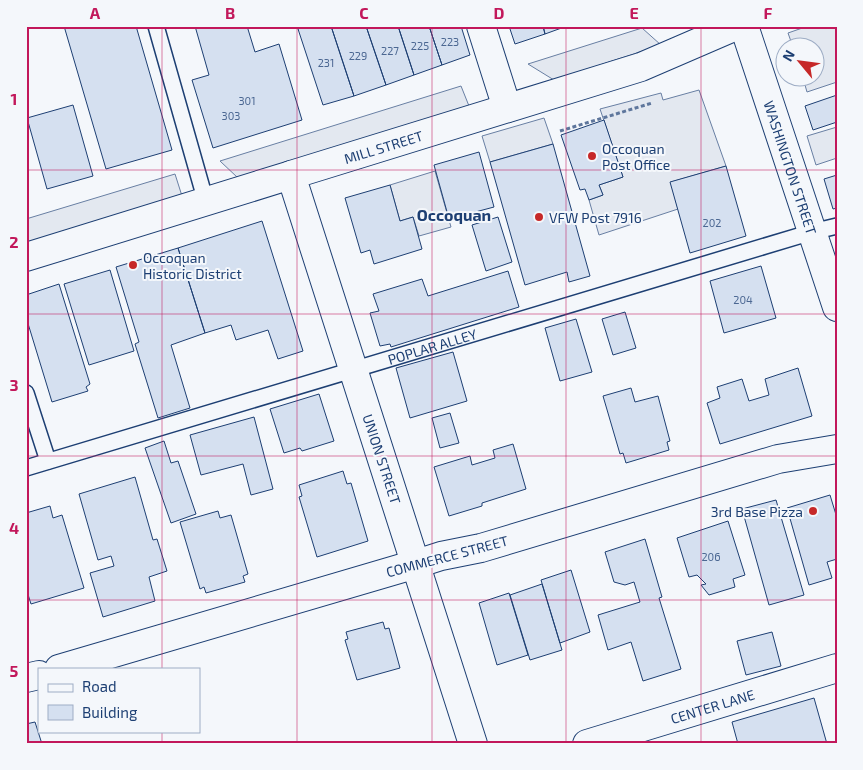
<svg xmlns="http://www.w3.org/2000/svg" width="863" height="770" viewBox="0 0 863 770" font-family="'Exo 2',sans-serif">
  <rect width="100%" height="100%" fill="#f4f7fb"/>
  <!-- parking -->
  <path fill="#e3e8f0" stroke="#687fa3" d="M808 26H837V82L807 92 803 78H816V48L793 47 788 33Z
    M642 28 661 45 554 80 528 64Z
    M461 86 469 106 238 178 220 161Z
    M699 90 726 166 671 182 678 209 599 235 589 200 603 195 599 185 623 177 600 109 661 93 663 100Z
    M544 118 553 144 490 162 482 136Z
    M837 127V158L816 165 807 136Z
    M435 171 451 227 419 236 413 217 400 221 390 185Z
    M175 174 182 196 26 243V219Z"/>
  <!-- building -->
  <path fill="#d5e0f0" stroke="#1d3f73" d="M64 26H136L172 150 106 169Z
    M195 26H247L255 52 279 44 302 120 213 148 192 80 209 75Z
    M307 26H331L354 96 323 105 298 29Z
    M331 26H366L386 85 354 96Z
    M366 26H398L414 75 386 85Z
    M398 26H429L442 65 414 75Z
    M429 26H461L470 55 442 65Z
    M509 26H543L545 34 515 44Z
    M543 26H567L545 34Z
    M837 95V122L813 130 805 106Z
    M73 105 93 176 47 189 27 118Z
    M604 120 623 177 599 185 603 195 589 200 585 189 580 190 561 135Z
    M553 144 590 276 569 282 567 272 525 285 490 162Z
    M479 152 494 207 449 219 434 165Z
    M726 166 746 236 690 253 670 182Z
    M837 175V208L833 209 824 179Z
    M390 185 400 221 413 217 422 249 374 264 370 250 361 253 345 198Z
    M498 217 512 262 486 271 472 225Z
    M262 221 303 351 278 359 268 330 236 340 231 325 205 333 178 248Z
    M178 248 205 333 171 345 190 408 158 418 135 344 139 342 116 267Z
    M761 266 776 318 724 333 710 281Z
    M110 270 134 351 89 365 64 284Z
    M508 271 519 307 391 347 390 344 380 346 370 313 379 311 373 294 422 279 428 296Z
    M59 284 90 384 86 387 88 391 52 402 26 317V295Z
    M625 312 636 348 613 355 602 319Z
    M576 319 592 372 560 381 545 328Z
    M453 352 467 401 410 418 396 368Z
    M798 368 812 416 720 444 707 403 720 398 717 387 742 379 749 401 769 395 765 379Z
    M631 388 635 402 658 396 670 441 667 442 669 450 626 463 623 453 620 454 603 396Z
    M319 394 334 441 302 451 300 448 284 453 270 409Z
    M450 413 459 443 440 448 432 418Z
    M254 417 273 489 251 495 243 464 201 475 190 435Z
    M164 441 171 463 178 461 196 514 171 523 145 448Z
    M513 444 526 489 482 503V506L449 516 434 467 470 456 472 465 495 458 493 450Z
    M343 471 347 484 351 483 368 541 317 557 299 497 302 496 299 485Z
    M135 477 153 540 157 539 167 571 149 577 155 601 103 617 90 573 114 566 111 556 98 560 79 494Z
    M830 495 837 518V559L827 562 832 578 809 585 787 508Z
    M776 500 804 595 769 605 742 509Z
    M50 506 53 518 62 515 84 588 31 604 26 588V513Z
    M218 511 220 518 231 515 248 574 243 576 245 582 206 593 204 587 200 589 180 522Z
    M728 521 745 575 733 579 735 587 709 595 701 585 706 584 697 575 689 577 677 538Z
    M645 539 662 597 659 598 681 669 643 681 631 642 608 650 598 615 640 602 634 582 625 585 614 582 605 552Z
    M571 570 590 632 560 643 541 580Z
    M542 584 562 650 530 660 510 595Z
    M509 593 528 655 497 665 479 603Z
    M383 622 385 629 389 628 400 668 357 680 345 640 348 639 346 632Z
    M772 632 781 666 746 675 737 641Z
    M814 698 827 744H738L732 722Z
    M35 722 42 744H26V724Z"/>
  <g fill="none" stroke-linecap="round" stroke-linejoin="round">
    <defs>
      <g id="lane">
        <path d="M156 26 206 202"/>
        <path d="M26 393 48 461"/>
        <path id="s1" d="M26 468 812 232 837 226"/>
      </g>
      <g id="street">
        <path d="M481 26 507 108"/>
        <path d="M26 257 291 175"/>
        <path d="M59 669 416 564"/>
        <path d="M26 678 39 675"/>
        <path id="s2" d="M587 744 837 668"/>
      </g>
      <g id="secondary">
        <path id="s3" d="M744 26 837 307"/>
        <path d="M416 564 441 556 481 548 778 459 837 449"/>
        <path id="s4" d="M473 744 291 175 641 67 736 26"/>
      </g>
    </defs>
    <!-- lane casing -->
    <use href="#lane" stroke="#1d3f73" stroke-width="18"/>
    <!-- street casing -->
    <use href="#street" stroke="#1d3f73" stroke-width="30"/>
    <!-- secondary casing -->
    <use href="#secondary" stroke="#1d3f73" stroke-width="30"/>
    <!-- path -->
    <path stroke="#5e769c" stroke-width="3" stroke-dasharray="4 2.5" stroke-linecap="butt" d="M560 131 652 103"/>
    <!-- lane -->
    <use href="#lane" stroke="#f4f7fb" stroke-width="15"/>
    <!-- street -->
    <use href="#street" stroke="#f4f7fb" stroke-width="28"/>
    <!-- secondary -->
    <use href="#secondary" stroke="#f4f7fb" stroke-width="28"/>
  </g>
  <!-- grid -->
  <path fill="none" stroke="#c2185b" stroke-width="1" stroke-opacity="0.55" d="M162 26V669M297 26V744M432 26V744M566 26V744M701 26V744M26 170H837M26 314H837M26 456H837M26 600H837M162 731V744"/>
  <!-- markers -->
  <g fill="#c62828" stroke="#f4f7fb" stroke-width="2">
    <circle cx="592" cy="156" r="5"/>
    <circle cx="539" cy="217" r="5"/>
    <circle cx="133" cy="265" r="5"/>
    <circle cx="813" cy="511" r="5"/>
  </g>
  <g text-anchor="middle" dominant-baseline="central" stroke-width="4" stroke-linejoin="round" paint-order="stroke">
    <!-- number labels -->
    <g font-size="11" fill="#4b6792">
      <text x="450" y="41">223</text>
      <text x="420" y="45">225</text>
      <text x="390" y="50">227</text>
      <text x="358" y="55">229</text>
      <text x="326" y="62">231</text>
      <text x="247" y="100">301</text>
      <text x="231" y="115">303</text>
      <text x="712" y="222">202</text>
      <text x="743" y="299">204</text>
      <text x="711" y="556">206</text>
    </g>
    <!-- street labels -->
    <g font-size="14" fill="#1d3f73" stroke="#f4f7fb">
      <text stroke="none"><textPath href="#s4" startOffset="694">MILL STREET</textPath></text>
      <text stroke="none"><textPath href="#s3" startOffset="149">WASHINGTON STREET</textPath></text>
      <text stroke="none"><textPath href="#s1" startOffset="424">POPLAR ALLEY</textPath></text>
      <text transform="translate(382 459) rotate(72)">UNION STREET</text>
      <text transform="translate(447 556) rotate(-15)">COMMERCE STREET</text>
      <text stroke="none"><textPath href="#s2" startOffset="131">CENTER LANE</textPath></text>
    </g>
    <!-- poi labels -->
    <g font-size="14" fill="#1d3f73" stroke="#f4f7fb" text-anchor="start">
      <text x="602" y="148">Occoquan<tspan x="602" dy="16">Post Office</tspan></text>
      <text x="549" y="217">VFW Post 7916</text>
      <text x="143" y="257">Occoquan<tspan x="143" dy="16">Historic District</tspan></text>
      <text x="803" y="511" text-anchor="end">3rd Base Pizza</text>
    </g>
    <!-- quarter labels -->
    <g font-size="16" font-weight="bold" fill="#1d3f73" stroke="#f4f7fb">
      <text x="454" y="214">Occoquan</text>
    </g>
  </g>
  <!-- border -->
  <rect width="863" height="770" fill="none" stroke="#f4f7fb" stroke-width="55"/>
  <!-- legend -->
  <rect x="38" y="668" width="162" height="65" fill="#f4f7fb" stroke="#9eadc5"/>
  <rect x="48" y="684" width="25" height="8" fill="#f4f7fb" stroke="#9eadc5"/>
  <text x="82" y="692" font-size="15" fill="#1d3f73">Road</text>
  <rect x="48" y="705" width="25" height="15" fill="#d5e0f0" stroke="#9eadc5"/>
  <text x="82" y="718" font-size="15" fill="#1d3f73">Building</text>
  <!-- north arrow -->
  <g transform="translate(800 62) rotate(299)"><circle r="24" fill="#f4f7fb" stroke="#9eadc5"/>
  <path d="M0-4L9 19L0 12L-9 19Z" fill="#c62828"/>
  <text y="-8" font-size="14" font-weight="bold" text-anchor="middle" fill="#1d3f73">N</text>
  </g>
  <rect x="28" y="28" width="808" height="714" fill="none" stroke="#c2185b" stroke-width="2"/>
  <g font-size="16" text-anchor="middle" font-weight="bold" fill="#c2185b">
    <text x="95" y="19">A</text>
    <text x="230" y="19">B</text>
    <text x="364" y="19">C</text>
    <text x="499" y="19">D</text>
    <text x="634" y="19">E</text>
    <text x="768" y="19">F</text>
    <text x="14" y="105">1</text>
    <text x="14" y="248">2</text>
    <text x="14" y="391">3</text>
    <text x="14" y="534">4</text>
    <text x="14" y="677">5</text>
  </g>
</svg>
